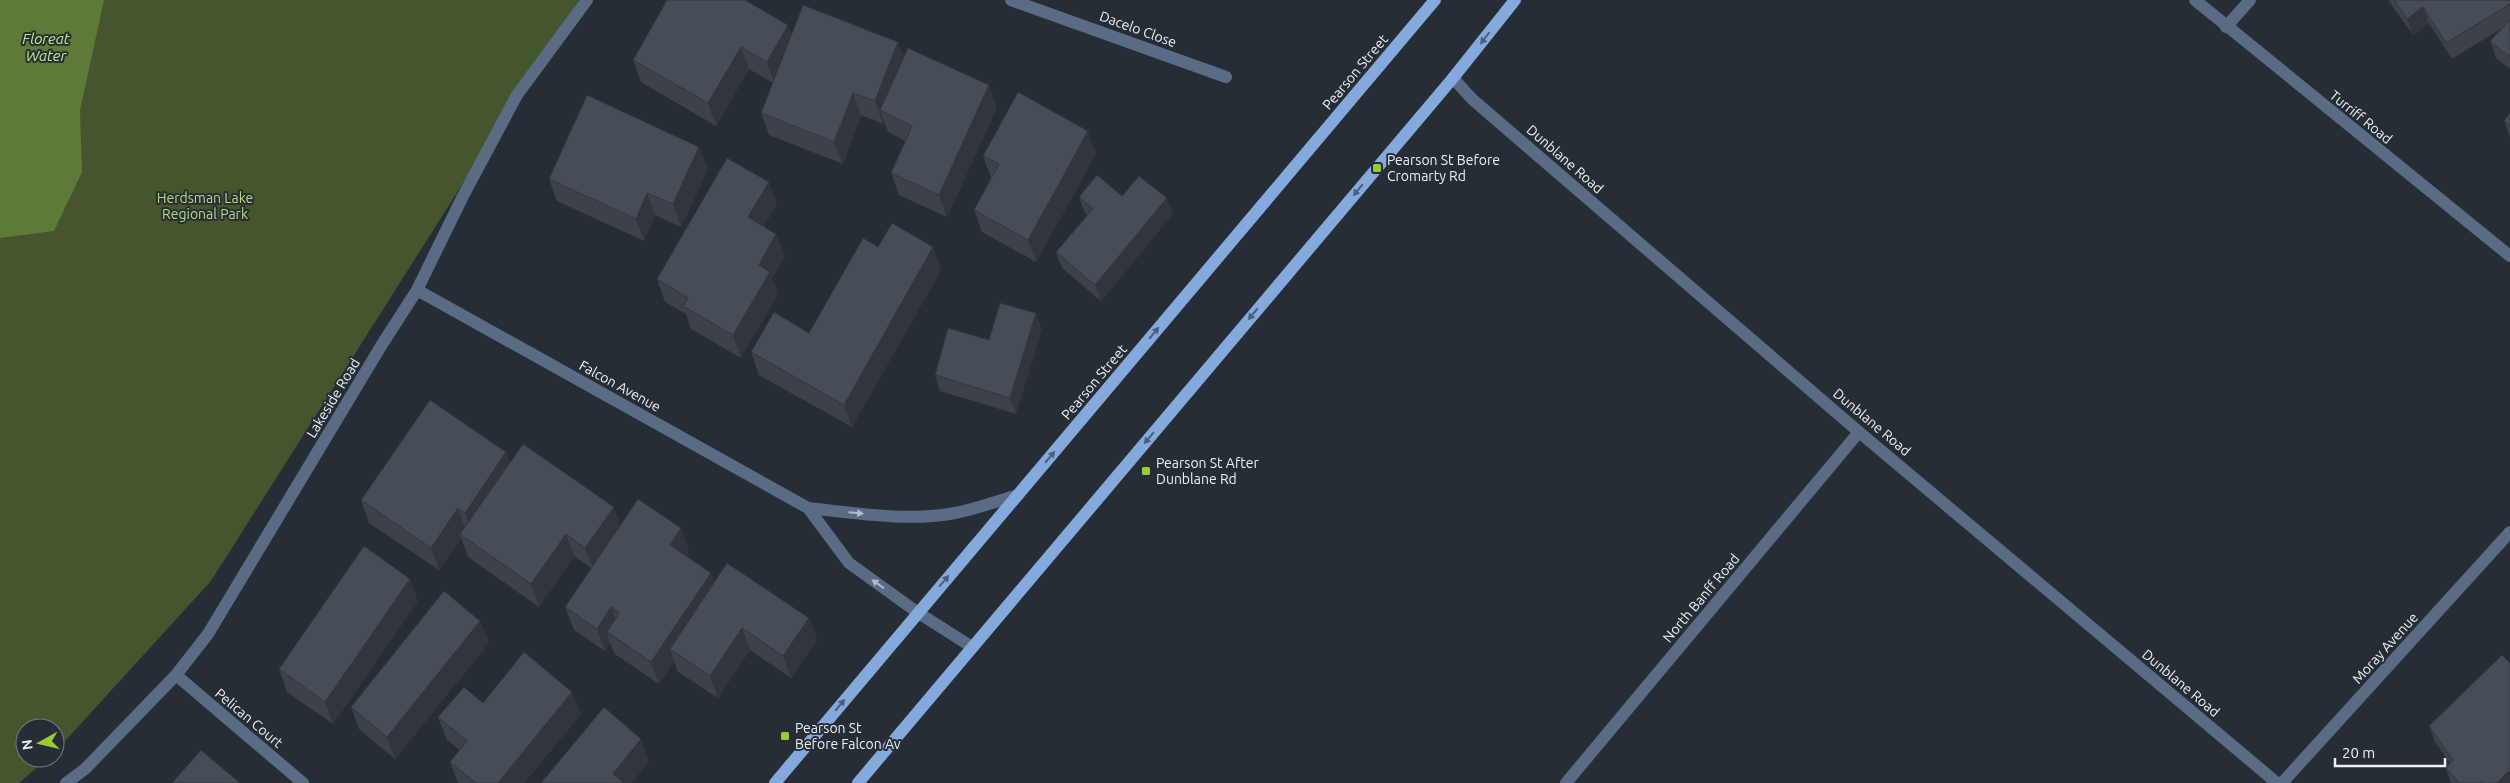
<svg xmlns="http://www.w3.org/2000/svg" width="2510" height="783" viewBox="0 0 2510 783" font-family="Ubuntu,sans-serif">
  <rect width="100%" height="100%" fill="#272d34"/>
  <!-- green -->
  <path fill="#45552e" d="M0 0H579L211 581 55 752V728H25V758H48L19 783H0Z"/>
  <!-- water -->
  <path fill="#5f7a36" d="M0 0H104L80 110 82 172 54 231 0 238Z"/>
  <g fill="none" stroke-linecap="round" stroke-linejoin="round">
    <!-- minor -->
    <path stroke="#596c84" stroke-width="12" d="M1011 0 1226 77
      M2195 0 2510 256
      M2226 27 2250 0
      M1453 78 1472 99 1859 432 2277 783
      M417 290 808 508C855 513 907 522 955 513 976 509 997 501 1018 495
      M808 508 849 563 917 612 972 647
      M176 675 303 783
      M66 783 85 769 176 675 208 634 381 346 417 290 463 196 517 95 587 0
      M1566 783 1859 432
      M2282 783 2510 532"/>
    <!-- primary -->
    <path stroke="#84aadd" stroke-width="12" d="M775 783 1435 0
      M858 783 1453 78 1515 0"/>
  </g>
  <!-- wall -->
  <path fill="#3d424a" d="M2388 0H2510V69L2496 58 2490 41 2502 28 2452 59 2429 23 2413 35Z
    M792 34 898 42 904 58 997 108 947 217 899 195 891 173 905 141 888 132 884 121 883 124 861 115 843 164 769 135 761 113 773 83 749 69 716 126 641 82 633 60Z
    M2510 113V137L2504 121Z
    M699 147 708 169 681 227 655 215 644 241 557 201 549 179Z
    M1096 154 1036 262 982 232 974 210 991 178 983 156Z
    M769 182 777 204 764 226 776 234 785 256 772 278 778 294 741 358 691 329 686 314 665 302 657 279Z
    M1122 196 1173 214 1101 301 1062 268 1056 252 1087 215 1085 213 1079 197Z
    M878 247H933L941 270 852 427 759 375 751 352 809 333Z
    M1042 329 1016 414 940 391 935 375 989 340Z
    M506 452 510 462 620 525 689 551 686 556 711 573 714 583 809 618 817 640 791 678 750 650 718 698 678 672 674 661 659 684 615 654 610 643 605 651 574 630 565 607 591 568 574 556 539 607 468 557 461 538 439 570 369 523 361 500Z
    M418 601 333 724 287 692 279 669Z
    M480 621 489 643 395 759 359 729 351 707Z
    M572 692 581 714 524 783H458L450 762 460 750 447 740 438 717 483 703Z
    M2429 726 2510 783H2451L2446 768 2450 763 2435 742Z"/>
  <!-- shaded-wall -->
  <path fill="#32363c" d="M2423 7 2429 23 2413 35 2407 19Z
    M788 25 797 47 775 85 767 62Z
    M898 42 906 64 880 110 884 121 883 124 875 101Z
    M741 47 749 69 716 126 708 103Z
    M989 85 997 108 947 217 939 195Z
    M853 93 861 115 843 164 834 142Z
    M1088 131 1096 154 1036 262 1028 240Z
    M699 147 708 169 681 227 673 204Z
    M769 182 777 204 756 239 748 217Z
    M647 193 655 215 644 241 636 219Z
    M1167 198 1173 214 1101 301 1095 285Z
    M776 234 785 256 772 278 778 294 741 358 733 335 759 265Z
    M933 247 941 270 852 427 844 405Z
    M1036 313 1042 329 1016 414 1010 398Z
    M506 452 514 474 473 535 465 513Z
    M614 507 622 530 594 570 585 548Z
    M458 508 466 531 460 534 461 538 439 570 431 548Z
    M681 528 689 551 678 568 670 545Z
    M566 534 574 556 539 607 531 584Z
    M711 573 719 596 670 649 674 661 659 684 651 662Z
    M410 579 418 601 333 724 325 702Z
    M611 607 619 630 607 632 610 643 605 651 597 629Z
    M809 618 817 640 791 678 783 656Z
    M480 621 489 643 395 759 387 737Z
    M742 628 750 650 718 698 710 676Z
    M572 692 581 714 524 783H498Z
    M641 739 649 761 632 783H616L613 774Z
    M2510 770V783H2497Z"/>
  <!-- building -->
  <path fill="#474d56" stroke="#32363c" d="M667 0H745L788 25 767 62 741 47 708 103 633 60Z
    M2394 0H2510V4L2446 43 2423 7 2407 19Z
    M803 5 898 42 875 101 853 93 834 142 761 113Z
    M2510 20V57L2490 41Z
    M908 48 989 85 939 195 891 173 912 126 880 110Z
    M1018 92 1088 131 1028 240 974 210 999 164 983 156Z
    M587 95 699 147 673 204 647 193 636 219 549 179Z
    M2510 113V126L2504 121Z
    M727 158 769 182 748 217 776 234 759 265 770 272 733 335 683 306 688 298 657 279Z
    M1097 175 1122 196 1139 176 1167 198 1095 285 1056 252 1093 209 1079 197Z
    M892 223 933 247 844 405 751 352 774 312 809 333 863 238 878 247Z
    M1000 303 1036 313 1010 398 935 375 948 328 989 340Z
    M430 400 506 452 465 513 458 508 431 548 361 500Z
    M523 444 614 507 585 548 566 534 531 584 460 534Z
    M638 499 681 528 670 545 711 573 651 662 607 632 619 613 611 607 597 629 565 607Z
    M364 546 410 579 325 702 279 669Z
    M727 563 809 618 783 656 742 628 710 676 670 649Z
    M444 591 480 621 387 737 351 707Z
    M524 652 572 692 498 783H476L450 762 467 741 438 717 464 687 483 703Z
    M2502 655 2510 663V770L2497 783H2482L2481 782 2480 783H2459L2446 768 2453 760 2429 726Z
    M604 707 641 739 613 774 624 783H541Z
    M201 750 240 783H172Z"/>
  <!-- one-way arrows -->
  <defs><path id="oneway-solid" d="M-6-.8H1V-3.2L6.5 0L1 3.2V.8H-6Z" transform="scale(1.25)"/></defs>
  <g fill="#4c5f78">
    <use href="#oneway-solid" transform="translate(1485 38) rotate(128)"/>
    <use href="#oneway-solid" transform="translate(1358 190) rotate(130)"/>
    <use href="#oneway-solid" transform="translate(1253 314) rotate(130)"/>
    <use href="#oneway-solid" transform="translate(1154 333) rotate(-50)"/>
    <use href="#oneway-solid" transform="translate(1149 438) rotate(130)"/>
    <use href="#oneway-solid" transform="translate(1050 457) rotate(-50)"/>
    <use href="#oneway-solid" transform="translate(944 581) rotate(-49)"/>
    <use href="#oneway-solid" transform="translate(840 705) rotate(-50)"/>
  </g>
  <g fill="#b2bcc8">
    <use href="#oneway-solid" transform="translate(856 513) rotate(5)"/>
    <use href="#oneway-solid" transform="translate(878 584) rotate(-144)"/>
  </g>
  <!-- markers -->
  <g fill="#98cb37" stroke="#272d34" stroke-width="2">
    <rect x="1372" y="163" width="10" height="10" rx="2.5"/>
    <rect x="1141" y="466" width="10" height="10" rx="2.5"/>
    <rect x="780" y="731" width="10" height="10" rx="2.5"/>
  </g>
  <g text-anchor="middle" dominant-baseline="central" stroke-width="4" stroke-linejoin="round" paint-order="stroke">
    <!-- street labels -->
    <g font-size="14" fill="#edf1f6" stroke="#272d34">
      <text transform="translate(1138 29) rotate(20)">Dacelo Close</text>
      <text transform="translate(1355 72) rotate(-50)">Pearson Street</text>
      <text transform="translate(2361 117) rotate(39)">Turriff Road</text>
      <text transform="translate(1565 159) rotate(41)">Dunblane Road</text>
      <text transform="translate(1094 382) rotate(-50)">Pearson Street</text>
      <text transform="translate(620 386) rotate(29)">Falcon Avenue</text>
      <text transform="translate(333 398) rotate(-59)">Lakeside Road</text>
      <text transform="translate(1872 422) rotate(40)">Dunblane Road</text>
      <text transform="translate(1701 598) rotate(-50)">North Banff Road</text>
      <text transform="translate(2385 648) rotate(-48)">Moray Avenue</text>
      <text transform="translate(2181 683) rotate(40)">Dunblane Road</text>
      <text transform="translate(249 718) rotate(40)">Pelican Court</text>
    </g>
    <!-- poi labels -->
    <g font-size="14" fill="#edf1f6" stroke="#272d34" text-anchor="start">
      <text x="1387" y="160">Pearson St Before<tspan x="1387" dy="16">Cromarty Rd</tspan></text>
      <text x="1156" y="463">Pearson St After<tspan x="1156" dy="16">Dunblane Rd</tspan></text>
      <text x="795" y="728">Pearson St<tspan x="795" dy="16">Before Falcon Av</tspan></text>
    </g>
    <!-- park labels -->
    <g font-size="14" fill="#b8df7f" stroke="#272d34">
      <text x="205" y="198">Herdsman Lake<tspan x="205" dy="16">Regional Park</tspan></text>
    </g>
    <!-- water labels -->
    <g font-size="15" font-style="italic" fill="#c4eb8b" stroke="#272d34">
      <text x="46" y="38">Floreat<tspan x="46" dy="17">Water</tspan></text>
    </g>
  </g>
  <!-- north arrow -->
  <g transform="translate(40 743) rotate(262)"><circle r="24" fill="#272d34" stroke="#767b82"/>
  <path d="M0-4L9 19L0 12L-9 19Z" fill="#98cb37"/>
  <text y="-8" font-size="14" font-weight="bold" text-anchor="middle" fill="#edf1f6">N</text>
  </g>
  <!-- scale -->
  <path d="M2335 758v8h110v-8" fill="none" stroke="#edf1f6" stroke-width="2.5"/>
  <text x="2342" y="758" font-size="15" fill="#edf1f6" stroke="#272d34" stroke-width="4" paint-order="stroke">20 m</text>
</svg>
